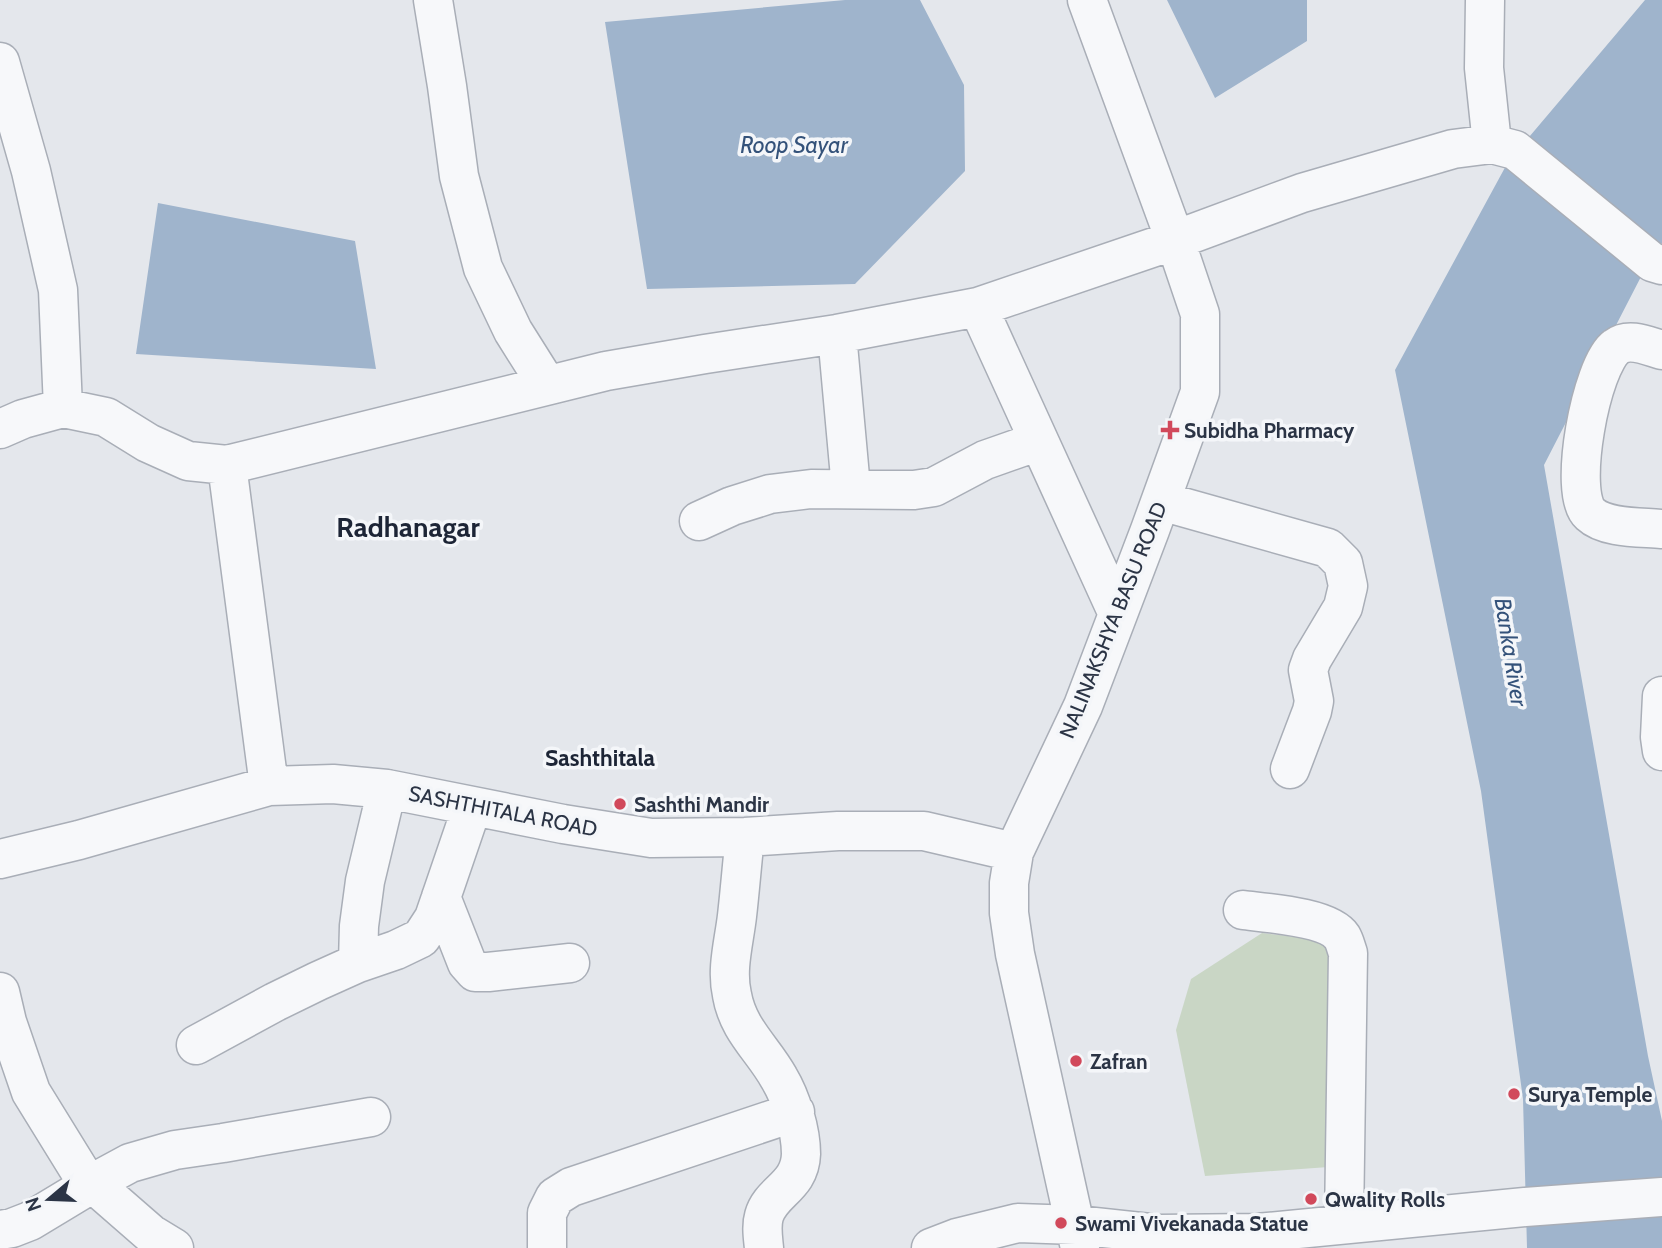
<svg xmlns="http://www.w3.org/2000/svg" width="1662" height="1248" viewBox="0 0 1662 1248" font-family="Cabin,sans-serif">
  <rect width="100%" height="100%" fill="#e4e7ec"/>
  <!-- green -->
  <path fill="#c9d6c5" d="M1262 933 1323 940 1349 1026 1356 1165 1205 1176 1176 1030 1191 979Z"/>
  <!-- water -->
  <path fill="#9fb4cc" d="M845 0H920L964 85 965 171 855 284 647 289 605 22Z
    M1167 0H1307V41L1215 98Z
    M1645 0H1662V243L1646 267 1544 465 1648 1056 1662 1121V1248H1527L1523 1099 1481 791 1395 370 1508 162Z
    M158 203 355 241 376 369 136 354Z"/>
  <g fill="none" stroke-linecap="round" stroke-linejoin="round">
    <defs>
      <path id="minor" d="M433 0 447 86 459 176 483 268 513 331 547 385
        M1485 0 1484 68 1492 144
        M0 62 31 171 58 290 63 408
        M978 307 1118 614
        M837 334 851 488
        M1662 350C1648 346 1629 337 1616 347 1591 365 1567 494 1590 514 1606 529 1641 527 1662 529
        M0 429 23 419 63 408 106 417 148 443 188 461 227 465 606 371 705 354 837 334 978 307 1175 240 1302 193 1453 149 1492 144 1515 150 1652 262 1662 265
        M227 465 269 786
        M1161 501 1328 548 1343 563 1348 586 1343 607 1312 659 1308 670 1314 701 1312 711 1290 769
        M699 521 732 506 770 494 811 489 914 490 934 487 985 460 1039 441
        M1662 696 1660 737 1662 751
        M745 837C742 863 740 890 737 916 734 942 726 969 732 995 738 1030 763 1049 779 1078 791 1098 801 1130 801 1154 800 1187 771 1191 764 1216 761 1226 763 1238 764 1248
        M0 859 79 840 269 786 333 784 387 789 563 824 651 838 745 837 838 831H924L1014 852
        M441 897 467 963 475 972H488L570 963
        M1243 910C1266 913 1329 917 1342 937 1345 942 1346 948 1348 953L1344 1223
        M358 963 359 926 365 881 387 789
        M0 992 7 1022 31 1092 81 1173 151 1234 174 1248
        M196 1045 275 1002 318 981 358 963 396 950 421 938 434 918 472 807
        M0 1230 12 1228 30 1221 93 1183 130 1163 175 1150 223 1143 371 1117
        M547 1248V1213L555 1197 571 1187 795 1112
        M931 1248 957 1238 1018 1223 1076 1225 1159 1234 1257 1233 1525 1207 1662 1197
        M1080 1248 1015 954 1009 913V883L1014 852 1083 706 1150 530 1200 392V314L1175 240 1087 0"/>
    </defs>
    <!-- minor casing -->
    <use href="#minor" stroke="#a9aeb7" stroke-width="41"/>
    <!-- minor -->
    <use href="#minor" stroke="#f7f8fa" stroke-width="38"/>
  </g>
  <!-- markers -->
  <g fill="#d1495b" stroke="#f4f6f9" stroke-width="2.5">
    <path d="M1166.5 419.5h7v7h7v7h-7v7h-7v-7h-7v-7h7z"/>
    <circle cx="620" cy="804" r="7"/>
    <circle cx="1076" cy="1061" r="7"/>
    <circle cx="1514" cy="1094" r="7"/>
    <circle cx="1311" cy="1199" r="7"/>
    <circle cx="1061" cy="1223" r="7"/>
  </g>
  <g text-anchor="middle" dominant-baseline="central" stroke-width="7" stroke-linejoin="round" paint-order="stroke">
    <!-- poi labels -->
    <g font-size="21" font-weight="bold" fill="#2b3445" stroke="#f4f6f9" text-anchor="start">
      <text x="1184" y="430">Subidha Pharmacy</text>
      <text x="634" y="804">Sashthi Mandir</text>
      <text x="1090" y="1061">Zafran</text>
      <text x="1528" y="1094">Surya Temple</text>
      <text x="1325" y="1199">Qwality Rolls</text>
      <text x="1075" y="1223">Swami Vivekanada Statue</text>
    </g>
    <!-- street labels -->
    <g font-size="21" fill="#2b3445" stroke="#f4f6f9">
      <text transform="translate(1113 620) rotate(-68)">NALINAKSHYA BASU ROAD</text>
      <text transform="translate(503 811) rotate(11)">SASHTHITALA ROAD</text>
    </g>
    <!-- water labels -->
    <g font-size="23" font-style="italic" fill="#34527a" stroke="#f4f6f9">
      <text x="794" y="145">Roop Sayar</text>
      <text transform="translate(1511 652) rotate(81)">Banka River</text>
    </g>
    <!-- neighbourhood labels -->
    <g font-size="23" font-weight="bold" fill="#1d2536" stroke="#f4f6f9">
      <text x="600" y="758">Sashthitala</text>
    </g>
    <!-- district labels -->
    <g font-size="28" font-weight="bold" fill="#1d2536" stroke="#f4f6f9">
      <text x="408" y="527">Radhanagar</text>
    </g>
  </g>
  <!-- north arrow -->
  <g transform="translate(49 1199) rotate(251)" stroke="#f4f6f9" stroke-width="5" paint-order="stroke">
  <path d="M0-5L12 26L0 18L-12 26Z" fill="#2b3445"/>
  <text y="-10" font-size="19" font-weight="bold" text-anchor="middle" fill="#2b3445">N</text>
  </g>
</svg>
